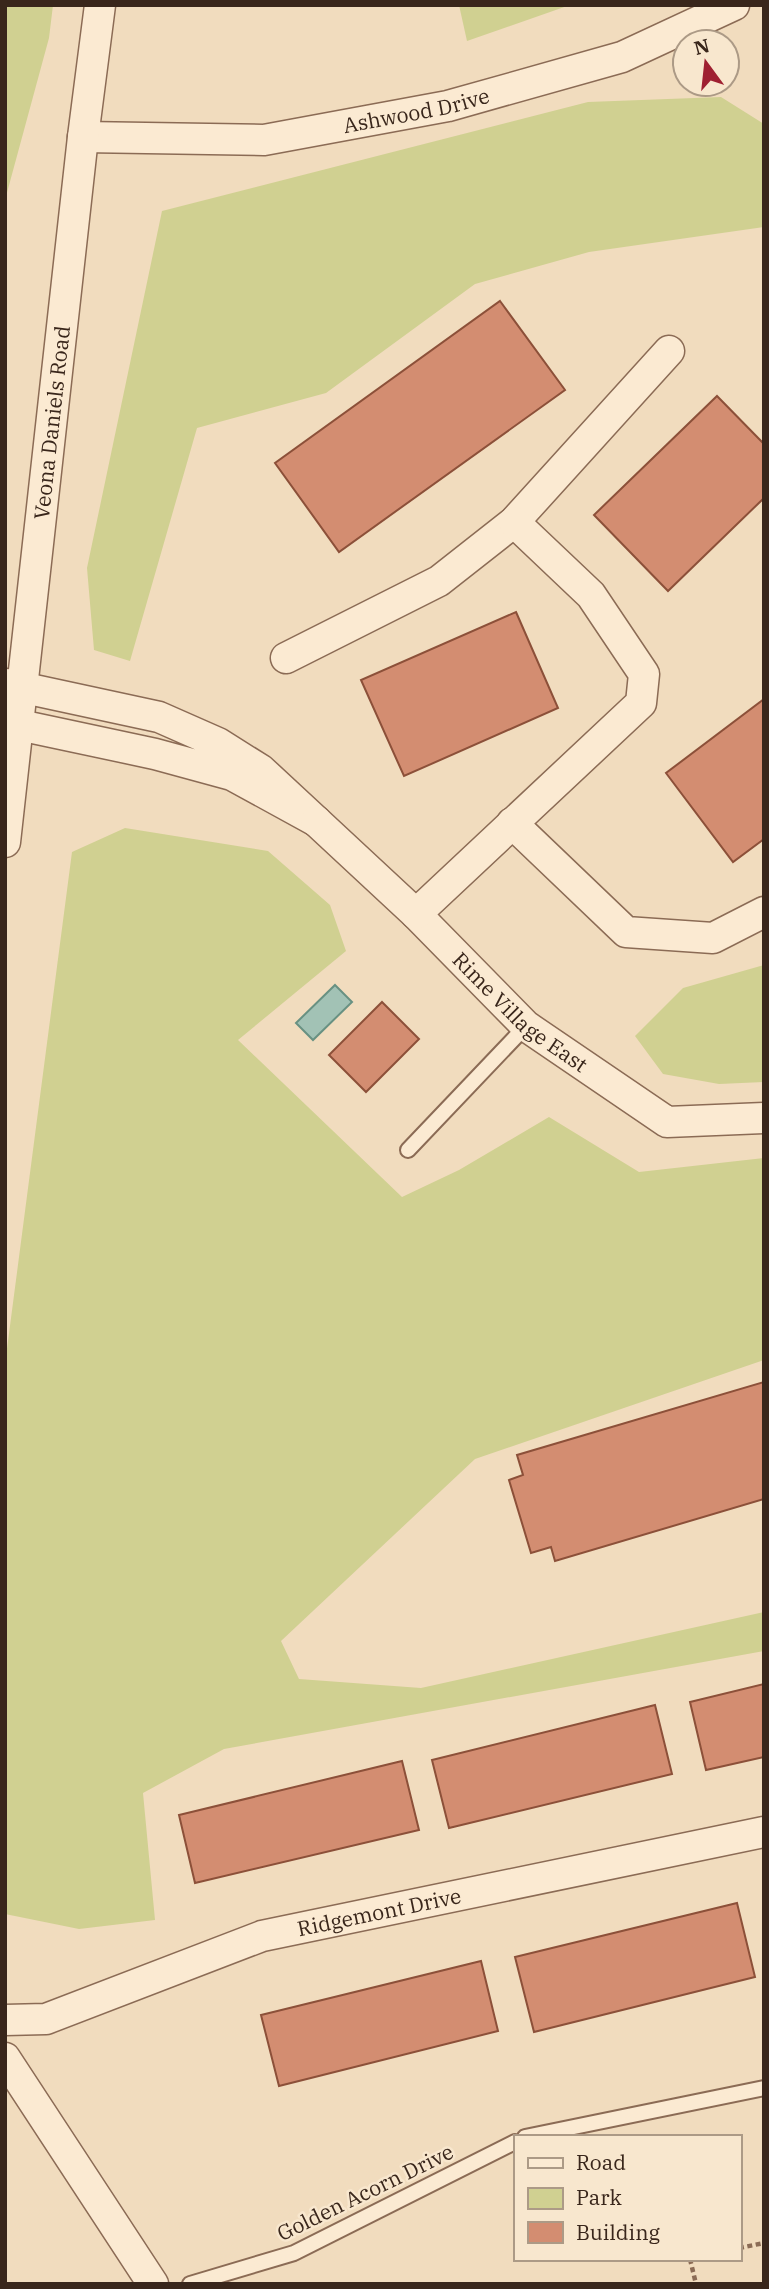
<svg xmlns="http://www.w3.org/2000/svg" width="769" height="2289" viewBox="0 0 769 2289" font-family="'IBM Plex Serif',serif">
  <rect width="100%" height="100%" fill="#f1dcbe"/>
  <!-- green -->
  <path fill="#d0d091" d="M5 5H53L49 38 5 200Z
    M459 5H570L467 41Z
    M721 97 764 124V227L589 252 475 284 326 393 197 428 130 661 94 650 87 568 162 211 588 102Z
    M125 828 268 851 330 905 346 951 238 1040 402 1197 459 1170 549 1117 639 1172 764 1158V1360L475 1459 281 1641 299 1679 421 1688 764 1612V1651L224 1749 143 1793 155 1920 79 1929 5 1914V1364L72 852Z
    M764 965V1082L719 1084 663 1074 635 1036 683 988Z"/>
  <!-- water -->
  <path fill="#a2c2b5" stroke="#689182" stroke-width="2" d="M335 985 352 1002 313 1040 296 1023Z"/>
  <!-- building -->
  <path fill="#d38d71" stroke="#8c5039" stroke-width="2" d="M500 301 565 390 339 552 275 463Z
    M717 396 764 444V498L668 591 594 515Z
    M516 612 558 708 404 776 361 680Z
    M764 699V839L733 862 666 773Z
    M382 1002 419 1039 366 1092 329 1055Z
    M764 1382V1499L555 1561 551 1547 531 1553 509 1480 523 1475 517 1455Z
    M764 1684V1757L706 1770 690 1702Z
    M655 1705 672 1774 449 1828 432 1760Z
    M402 1761 419 1830 195 1883 179 1815Z
    M737 1903 755 1977 534 2032 515 1957Z
    M481 1961 498 2031 279 2086 261 2015Z"/>
  <g fill="none" stroke-linecap="round" stroke-linejoin="round">
    <defs>
      <path id="service" d="M408 1150 526 1026
        M525 2137 764 2088
        M190 2284 294 2253 515 2142"/>
      <g id="minor">
        <path id="s1" d="M83 137 264 140 448 106 622 57 734 5"/>
        <path d="M286 658 439 581 514 522 669 351"/>
        <path d="M5 722 155 754 232 775 316 821 261 770 218 743 159 717 6 684"/>
        <path id="s2" d="M316 821 416 914 526 1026 667 1122 764 1118"/>
        <path d="M512 823 626 932 713 938 764 912"/>
        <path id="s3" d="M5 842 83 137 100 5"/>
        <path d="M416 914 641 703 644 674 591 595 514 522"/>
        <path id="s4" d="M5 2020 46 2019 262 1936 764 1832"/>
        <path d="M5 2058 153 2284"/>
      </g>
    </defs>
    <!-- service casing -->
    <use href="#service" stroke="#8b6b55" stroke-width="18"/>
    <!-- minor casing -->
    <use href="#minor" stroke="#8b6b55" stroke-width="33"/>
    <!-- path -->
    <path stroke="#8b6b55" stroke-width="4.5" stroke-dasharray="5 3.5" stroke-linecap="butt" d="M739 2248 764 2243
      M690 2259 696 2284"/>
    <!-- service -->
    <use href="#service" stroke="#fbead2" stroke-width="14"/>
    <!-- minor -->
    <use href="#minor" stroke="#fbead2" stroke-width="30"/>
  </g>
  <g text-anchor="middle" dominant-baseline="central" stroke-width="5" stroke-linejoin="round" paint-order="stroke">
    <!-- street labels -->
    <g font-size="21" fill="#39261b" stroke="#f8e7ce">
      <text stroke="none"><textPath href="#s1" startOffset="336">Ashwood Drive</textPath></text>
      <text stroke="none"><textPath href="#s3" startOffset="422">Veona Daniels Road</textPath></text>
      <text stroke="none"><textPath href="#s2" startOffset="280">Rime Village East</textPath></text>
      <text stroke="none"><textPath href="#s4" startOffset="392">Ridgemont Drive</textPath></text>
      <text transform="translate(365 2192) rotate(-26)">Golden Acorn Drive</text>
    </g>
  </g>
  <!-- border -->
  <rect width="769" height="2289" fill="none" stroke="#39261b" stroke-width="14"/>
  <!-- legend -->
  <rect x="514" y="2135" width="228" height="126" fill="#f8e7ce" stroke="#ac9a86" stroke-width="2"/>
  <rect x="528" y="2158" width="35" height="10" fill="#fbead2" stroke="#ac9a86" stroke-width="2"/>
  <text x="576" y="2170" font-size="21" fill="#39261b">Road</text>
  <rect x="528" y="2188" width="35" height="21" fill="#d0d091" stroke="#ac9a86" stroke-width="2"/>
  <text x="576" y="2205" font-size="21" fill="#39261b">Park</text>
  <rect x="528" y="2222" width="35" height="21" fill="#d38d71" stroke="#ac9a86" stroke-width="2"/>
  <text x="576" y="2240" font-size="21" fill="#39261b">Building</text>
  <!-- north arrow -->
  <g transform="translate(706 63) rotate(345)"><circle r="33" fill="#f8e7ce" stroke="#ac9a86" stroke-width="2"/>
  <path d="M0-5L12 26L0 18L-12 26Z" fill="#9f2031"/>
  <text y="-10" font-size="19" font-weight="bold" text-anchor="middle" fill="#39261b">N</text>
  </g>
</svg>
